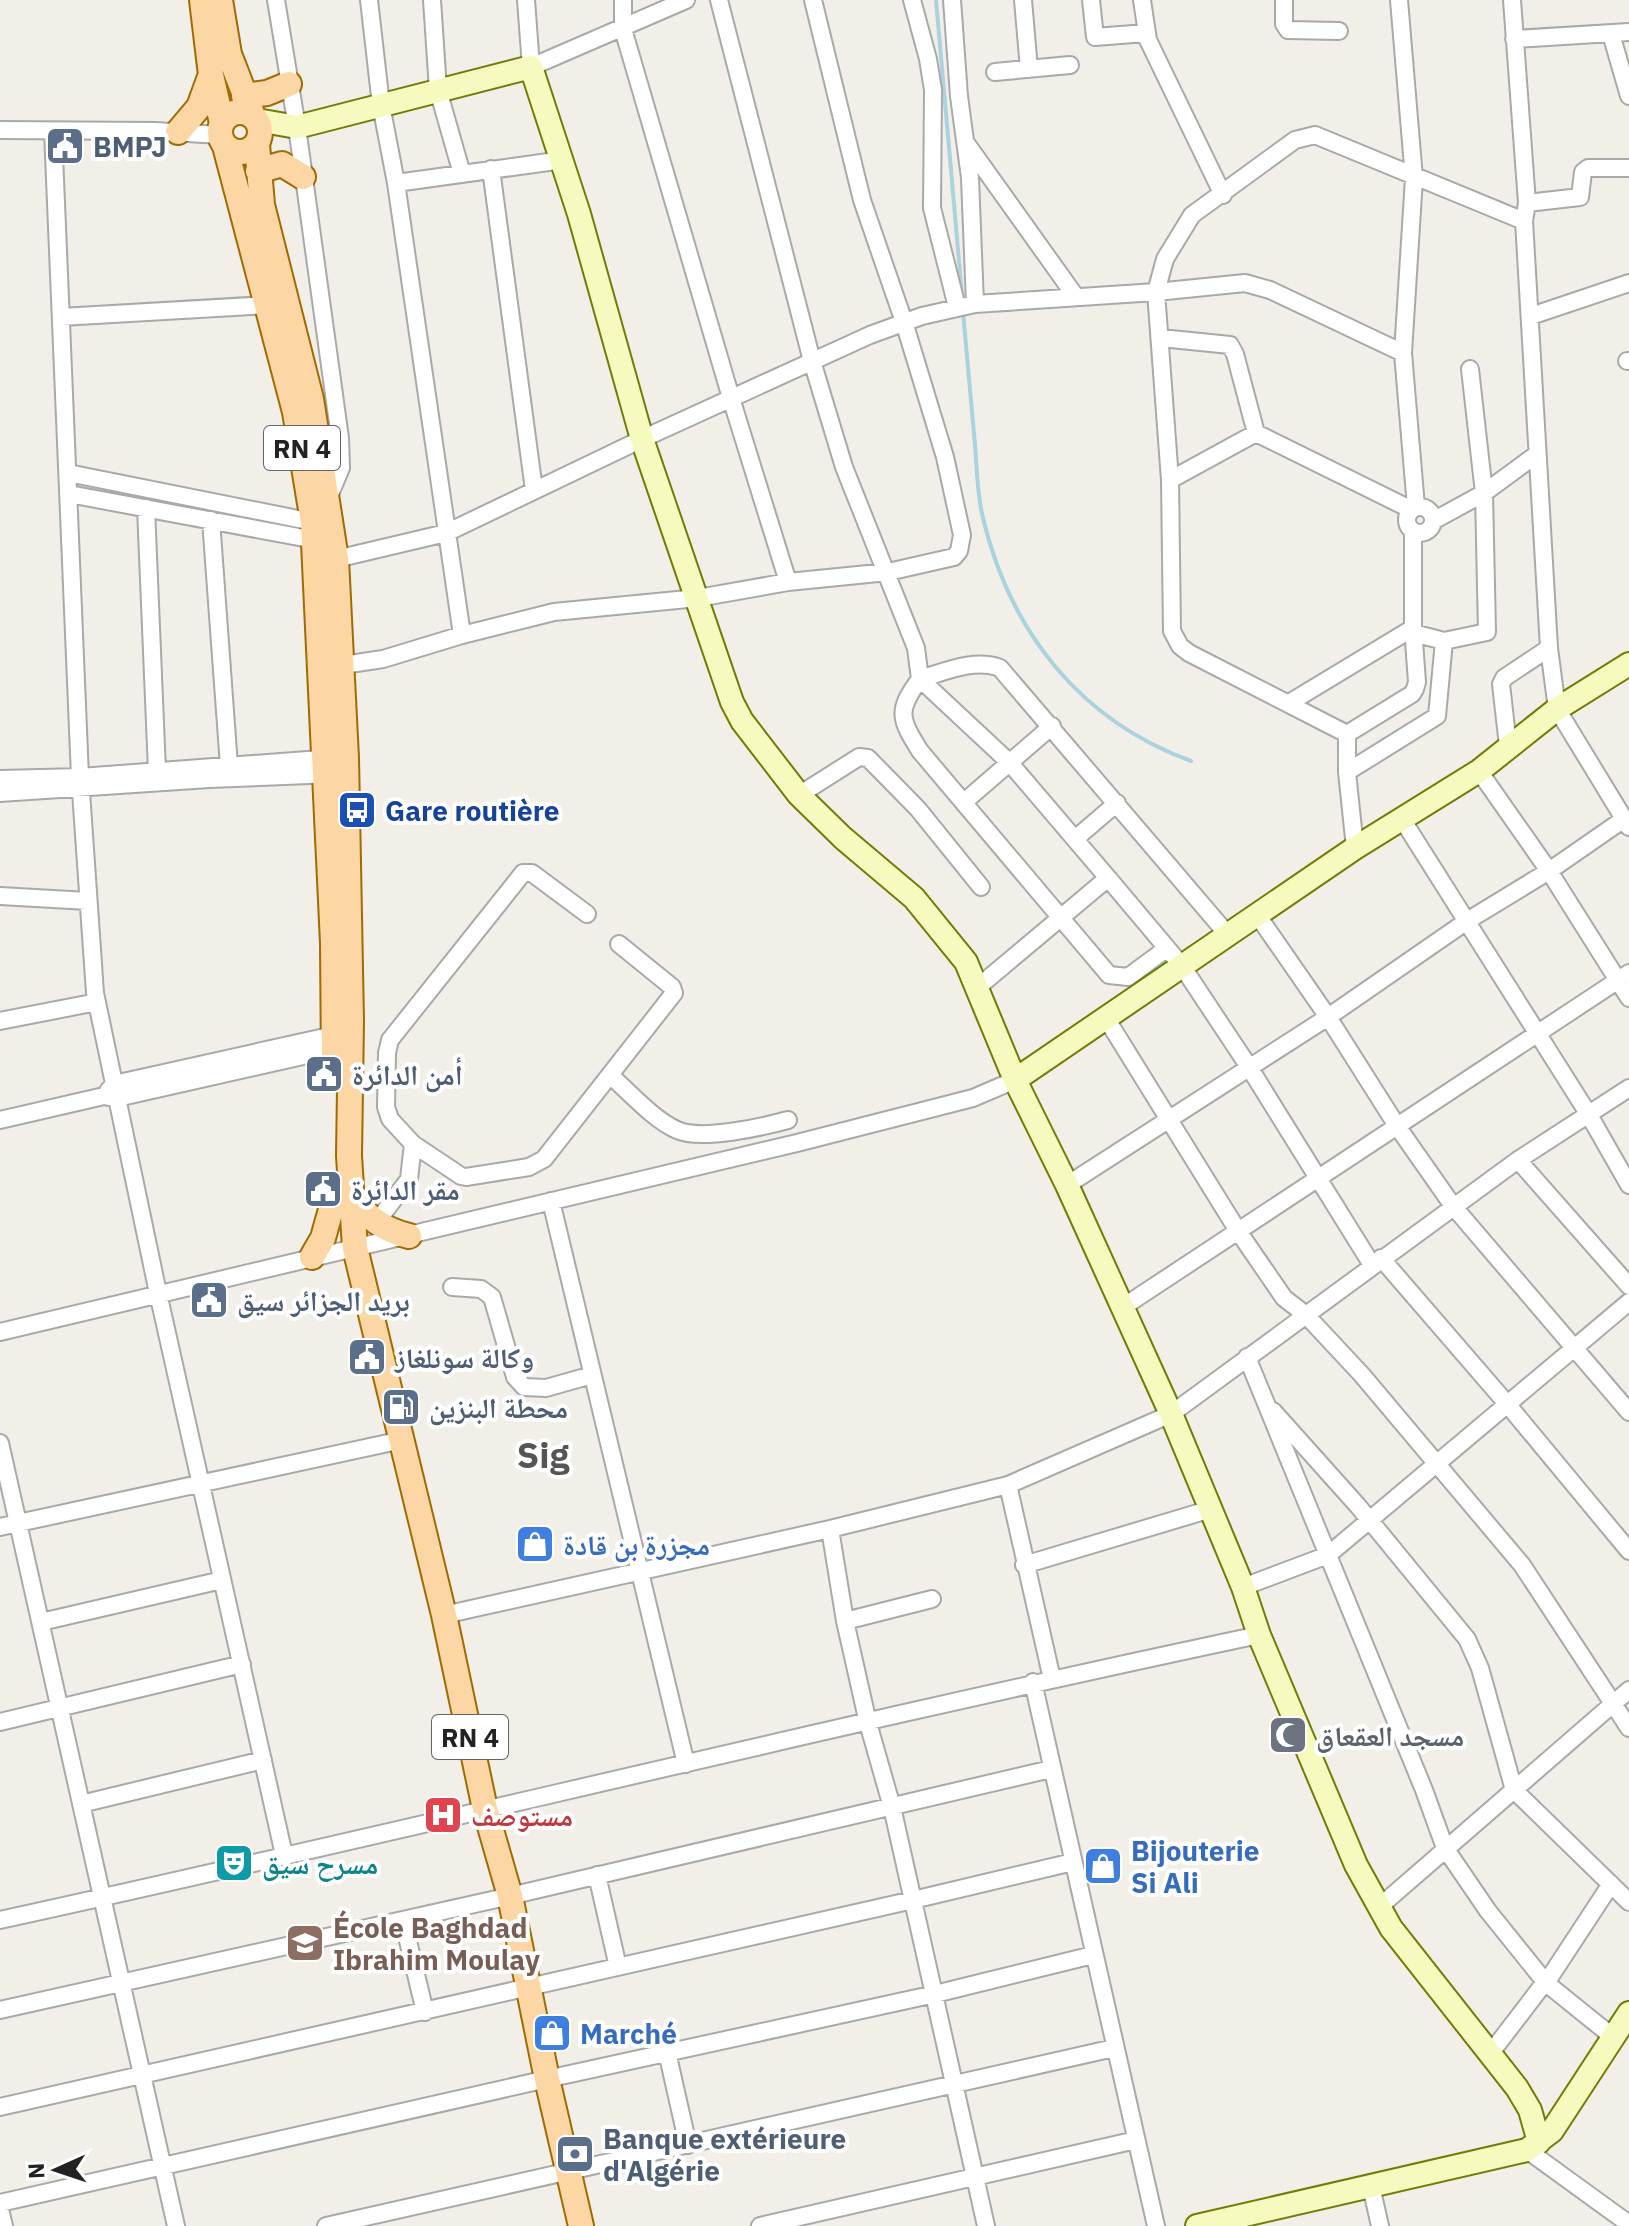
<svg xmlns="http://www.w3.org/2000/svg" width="1629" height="2226" viewBox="0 0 1629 2226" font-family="'IBM Plex Sans','Noto Naskh Arabic',sans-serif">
  <rect width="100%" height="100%" fill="#f2efe9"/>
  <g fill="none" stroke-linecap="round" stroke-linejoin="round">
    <!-- stream -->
    <path stroke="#aad3df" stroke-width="4" d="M936 0 962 295
      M963 312C967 356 971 401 975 445 977 469 977 494 983 518 1010 631 1079 720 1191 761"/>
    <defs>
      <path id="street" d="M276 0 297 127 340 438 341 468 328 499
        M369 0 381 105 396 183 462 635
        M432 0 438 90 462 174
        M526 0 531 67 686 0
        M623 0V29L731 398 788 582
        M719 0 812 361 844 467 916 648 920 679C896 711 900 719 920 751L1109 975 1128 977 1166 949
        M912 0 928 59 933 90 932 208 957 307
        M952 0 959 96 970 178 975 304
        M1023 0 1029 69
        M1091 0 1095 37 1146 33
        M1142 0 1148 40 1223 195
        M1284 0V24L1288 30 1339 31
        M1399 0 1414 178 1403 353 1416 507
        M1512 0 1527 203 1524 221 1549 648 1557 709 1629 827
        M1611 34 1629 96
        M1514 39 1629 32
        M995 72 1070 65
        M0 130 155 131 220 135
        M53 131 80 777 95 993 158 1293 284 1855
        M966 143 1076 297
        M491 169 534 490
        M396 183 563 160
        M1527 203 1580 197 1583 172 1588 168H1629
        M1531 316 1629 283
        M61 317 267 305
        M1161 338 1230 345 1235 354 1256 433
        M1627 361H1629
        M68 473 313 522
        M1170 480 1256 433 1412 510
        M69 494 315 540
        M1407 520a13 13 0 1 1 26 0a13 13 0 1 1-26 0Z
        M146 508 157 771
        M211 520 229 766
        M1433 521 1484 493 1537 454
        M336 559 446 533 642 439 870 335 922 316 975 304 1156 292 1245 283 1270 290 1403 353
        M1444 641 1487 632 1484 493 1470 369
        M343 665 383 659 462 635 554 612 698 598 788 582 888 572 954 557 959 551 962 535 945 457 904 322 862 200 813 0
        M1289 703 1413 628
        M1347 734 1189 653 1180 646 1172 631 1170 480 1156 292 1165 259 1192 215 1295 140 1315 135 1524 221
        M1508 746 1501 684 1504 678 1549 648
        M1479 771 1549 871 1629 998
        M1347 772 1437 716 1444 641 1413 633
        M0 779 80 777 334 758
        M0 793 209 779 334 774
        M799 795 859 757 868 758 918 809 981 887
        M964 802 1052 726
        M1402 819 1589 1115 1629 1185
        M1075 839 1117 803
        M1355 848 1347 772V734L1412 694 1415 689 1417 682 1413 628V531
        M1108 878 1009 762 920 679C944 672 975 658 1000 668L1228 935
        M0 896 88 901
        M587 914 532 873H523L390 1040 387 1053 386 1107 390 1119 413 1144 461 1176 466 1177 529 1167 544 1159 674 993 672 987 619 944
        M1258 916 1328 1017 1397 1126 1453 1206 1629 1412
        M978 987 1108 878 1182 966 1249 1067 1372 1265
        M1106 1018 1238 1231 1284 1298 1306 1315 1362 1375 1522 1565 1629 1728
        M0 1021 97 1002
        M610 1075C629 1092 654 1120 677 1130 701 1141 762 1127 788 1120
        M108 1091 114 1084 334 1035
        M0 1120 104 1096 117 1098 334 1049
        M1518 1160 1629 1286
        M1067 1185 1328 1017 1467 921 1549 871 1624 819
        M551 1201 686 1764
        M376 1223 409 1179 413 1144
        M1381 1258 1508 1405 1629 1551
        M452 1287 481 1289 492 1297 515 1377 524 1387 546 1388 592 1375
        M1123 1307 1629 973
        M0 1332 797 1143 973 1098 1015 1080
        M1247 1357 1424 1790 1445 1848 1488 1911 1546 1983 1613 2037
        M1273 1411 1358 1506 1467 1639 1480 1668 1514 1790 1629 1902
        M0 1443 176 2226
        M1008 1485 1052 1679
        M0 1527 402 1440
        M830 1529 845 1621 868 1723 892 1807 986 2226
        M1024 1565 1211 1509
        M1243 1587 1328 1555 1629 1302
        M444 1615 830 1529 1008 1485 1171 1414 1518 1160 1629 1088
        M845 1621 932 1599
        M41 1622 222 1580
        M1033 1682 1156 2226
        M0 1722 242 1664
        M81 1804 263 1760
        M597 1875 618 1967
        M1378 1908 1629 1690
        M0 1920C420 1828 838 1724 1259 1635
        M403 1920 425 2012
        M1546 1983 1611 1884
        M0 2010 510 1896 1051 1769
        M667 2052 688 2145
        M1490 2054 1545 1982
        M0 2107 913 1900 1073 1862
        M1527 2150 1629 2224
        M1371 2186 1380 2226
        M0 2203 547 2079 935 1994 1093 1955
        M0 2209 4 2226
        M326 2226 1114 2048
        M760 2226 1136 2140"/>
      <path id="secondary" d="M257 120 297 127 531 67 579 214 642 439 732 702 742 721 799 795 843 838 914 898 966 962 1015 1080 1067 1185 1171 1414 1243 1587 1259 1635 1356 1865 1391 1928 1517 2088 1530 2110 1539 2142
        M1015 1080 1355 848 1479 771 1557 709 1629 664
        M1197 2226 1527 2150 1552 2131 1629 2013"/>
      <path id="primary" d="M202 0 211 75 222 123
        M220 0 229 54 253 116
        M244 96 267 93 289 84
        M220 132a20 20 0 1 1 40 0a20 20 0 1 1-40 0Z
        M178 132 199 107 210 77
        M257 144 262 205 311 399 336 559 346 758 351 1021 349 1156 355 1248 444 1615 485 1809 510 1896 547 2079 581 2226
        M225 146 295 412 313 522 333 943 334 1064
        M258 171 282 164 303 177
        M351 1196C367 1217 383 1230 409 1236
        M312 1257 323 1238 335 1195"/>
    </defs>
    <!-- street casing -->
    <use href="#street" stroke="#a9a9a9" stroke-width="20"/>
    <!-- secondary casing -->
    <use href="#secondary" stroke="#707d05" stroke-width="26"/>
    <!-- primary casing -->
    <use href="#primary" stroke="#a06b00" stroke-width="28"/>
    <!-- street -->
    <use href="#street" stroke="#fff" stroke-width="16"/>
    <!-- secondary -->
    <use href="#secondary" stroke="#f7fabf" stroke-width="22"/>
    <!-- primary -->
    <use href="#primary" stroke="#fcd6a4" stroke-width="24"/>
  </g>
  <!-- icons -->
  <defs>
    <symbol id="civic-square" viewBox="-11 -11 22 22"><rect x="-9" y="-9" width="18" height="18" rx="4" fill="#5c6f8a" stroke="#fff"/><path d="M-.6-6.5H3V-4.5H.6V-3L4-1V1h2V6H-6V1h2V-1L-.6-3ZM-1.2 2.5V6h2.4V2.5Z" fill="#fff"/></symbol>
    <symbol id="bus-square" viewBox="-11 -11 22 22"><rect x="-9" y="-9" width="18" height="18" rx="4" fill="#1a4fb4" stroke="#fff"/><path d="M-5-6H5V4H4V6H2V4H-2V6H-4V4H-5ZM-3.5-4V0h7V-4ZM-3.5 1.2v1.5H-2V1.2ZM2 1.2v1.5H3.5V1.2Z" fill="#fff"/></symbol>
    <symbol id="fuel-square" viewBox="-11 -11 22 22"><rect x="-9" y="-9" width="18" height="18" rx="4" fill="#5c6f8a" stroke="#fff"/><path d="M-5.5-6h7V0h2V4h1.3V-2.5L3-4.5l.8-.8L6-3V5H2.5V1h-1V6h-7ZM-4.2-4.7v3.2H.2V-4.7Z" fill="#fff"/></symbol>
    <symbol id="shop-square" viewBox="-11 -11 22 22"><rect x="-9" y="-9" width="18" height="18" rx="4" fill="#3f7fe0" stroke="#fff"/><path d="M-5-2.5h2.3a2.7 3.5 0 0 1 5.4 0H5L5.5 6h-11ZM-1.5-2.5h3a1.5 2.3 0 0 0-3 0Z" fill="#fff"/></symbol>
    <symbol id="mosque-square" viewBox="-11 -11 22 22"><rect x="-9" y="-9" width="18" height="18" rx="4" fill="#6b7280" stroke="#fff"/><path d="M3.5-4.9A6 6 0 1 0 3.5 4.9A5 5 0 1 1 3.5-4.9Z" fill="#fff"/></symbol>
    <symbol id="hospital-square" viewBox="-11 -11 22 22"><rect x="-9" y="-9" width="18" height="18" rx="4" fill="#e0444e" stroke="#fff"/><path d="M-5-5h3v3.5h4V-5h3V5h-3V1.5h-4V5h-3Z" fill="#fff"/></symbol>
    <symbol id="theatre-square" viewBox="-11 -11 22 22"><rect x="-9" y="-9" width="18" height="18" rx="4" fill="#0f9aa8" stroke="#fff"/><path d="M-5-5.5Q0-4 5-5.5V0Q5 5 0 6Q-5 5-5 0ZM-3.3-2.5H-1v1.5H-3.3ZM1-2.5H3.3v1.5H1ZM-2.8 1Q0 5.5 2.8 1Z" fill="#fff"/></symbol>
    <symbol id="school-square" viewBox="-11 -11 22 22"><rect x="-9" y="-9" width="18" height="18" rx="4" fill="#8d6e63" stroke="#fff"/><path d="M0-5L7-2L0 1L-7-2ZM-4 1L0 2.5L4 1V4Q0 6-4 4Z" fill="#fff"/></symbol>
    <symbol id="bank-square" viewBox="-11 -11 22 22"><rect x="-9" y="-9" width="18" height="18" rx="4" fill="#5c6f8a" stroke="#fff"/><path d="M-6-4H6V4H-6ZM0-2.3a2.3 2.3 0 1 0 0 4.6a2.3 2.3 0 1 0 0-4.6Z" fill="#fff"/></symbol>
  </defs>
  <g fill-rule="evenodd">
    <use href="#civic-square" x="43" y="124" width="44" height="44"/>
    <use href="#bus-square" x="335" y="788" width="44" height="44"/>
    <use href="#civic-square" x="302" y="1052" width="44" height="44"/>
    <use href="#civic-square" x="301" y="1167" width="44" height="44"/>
    <use href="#civic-square" x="187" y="1278" width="44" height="44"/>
    <use href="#civic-square" x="345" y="1335" width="44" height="44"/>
    <use href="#fuel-square" x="379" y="1385" width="44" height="44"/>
    <use href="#shop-square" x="513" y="1522" width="44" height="44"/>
    <use href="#mosque-square" x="1266" y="1713" width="44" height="44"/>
    <use href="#hospital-square" x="421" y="1793" width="44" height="44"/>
    <use href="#theatre-square" x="212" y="1841" width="44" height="44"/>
    <use href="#shop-square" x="1081" y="1844" width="44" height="44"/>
    <use href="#school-square" x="283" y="1921" width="44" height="44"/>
    <use href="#shop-square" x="530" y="2011" width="44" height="44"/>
    <use href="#bank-square" x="553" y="2132" width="44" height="44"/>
  </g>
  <g text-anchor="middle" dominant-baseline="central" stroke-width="8" stroke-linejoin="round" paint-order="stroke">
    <!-- shield labels -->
    <g fill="#fff" stroke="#646464" stroke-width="2">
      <rect x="264" y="426" width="76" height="44" rx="6"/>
      <rect x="432" y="1715" width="76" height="44" rx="6"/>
    </g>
    <g font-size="26" font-weight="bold" fill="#222">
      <text x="302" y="448">RN 4</text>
      <text x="470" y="1737">RN 4</text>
    </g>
    <!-- service labels -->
    <g font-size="28" font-weight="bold" fill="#4e5e75" stroke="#fff" text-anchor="start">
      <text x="93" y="146">BMPJ</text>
      <text x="352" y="1074">أمن الدائرة</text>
      <text x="351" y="1189">مقر الدائرة</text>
      <text x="237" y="1300">بريد الجزائر سيق</text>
      <text x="395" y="1357">وكالة سونلغاز</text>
      <text x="429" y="1407">محطة البنزين</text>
      <text x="603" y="2138">Banque extérieure<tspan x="603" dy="32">d'Algérie</tspan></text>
    </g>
    <!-- transit labels -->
    <g font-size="28" font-weight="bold" fill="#164399" stroke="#fff" text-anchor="start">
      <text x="385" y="810">Gare routière</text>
    </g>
    <!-- shop labels -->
    <g font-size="28" font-weight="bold" fill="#366cbe" stroke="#fff" text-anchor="start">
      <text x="563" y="1544">مجزرة بن قادة</text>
      <text x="1131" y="1850">Bijouterie<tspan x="1131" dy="32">Si Ali</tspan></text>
      <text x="580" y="2033">Marché</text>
    </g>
    <!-- worship labels -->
    <g font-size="28" font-weight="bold" fill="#5b616d" stroke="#fff" text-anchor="start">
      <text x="1316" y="1735">مسجد العقعاق</text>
    </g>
    <!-- health labels -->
    <g font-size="28" font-weight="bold" fill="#be3a42" stroke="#fff" text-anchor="start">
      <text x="471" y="1815">مستوصف</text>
    </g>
    <!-- culture labels -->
    <g font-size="28" font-weight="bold" fill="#0d838f" stroke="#fff" text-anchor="start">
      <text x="262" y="1863">مسرح سيق</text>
    </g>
    <!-- education labels -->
    <g font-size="28" font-weight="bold" fill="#785e54" stroke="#fff" text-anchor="start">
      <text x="333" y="1927">École Baghdad<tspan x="333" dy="32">Ibrahim Moulay</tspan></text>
    </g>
    <!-- district labels -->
    <g font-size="36" font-weight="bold" fill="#555" stroke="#fff">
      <text x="543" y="1454">Sig</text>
    </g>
  </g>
  <!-- north arrow -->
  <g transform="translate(56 2170) rotate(267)" stroke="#ffffff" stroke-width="6" paint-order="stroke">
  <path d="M0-6L14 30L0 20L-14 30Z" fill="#222222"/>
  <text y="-12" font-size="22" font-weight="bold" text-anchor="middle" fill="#222222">N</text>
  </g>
</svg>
